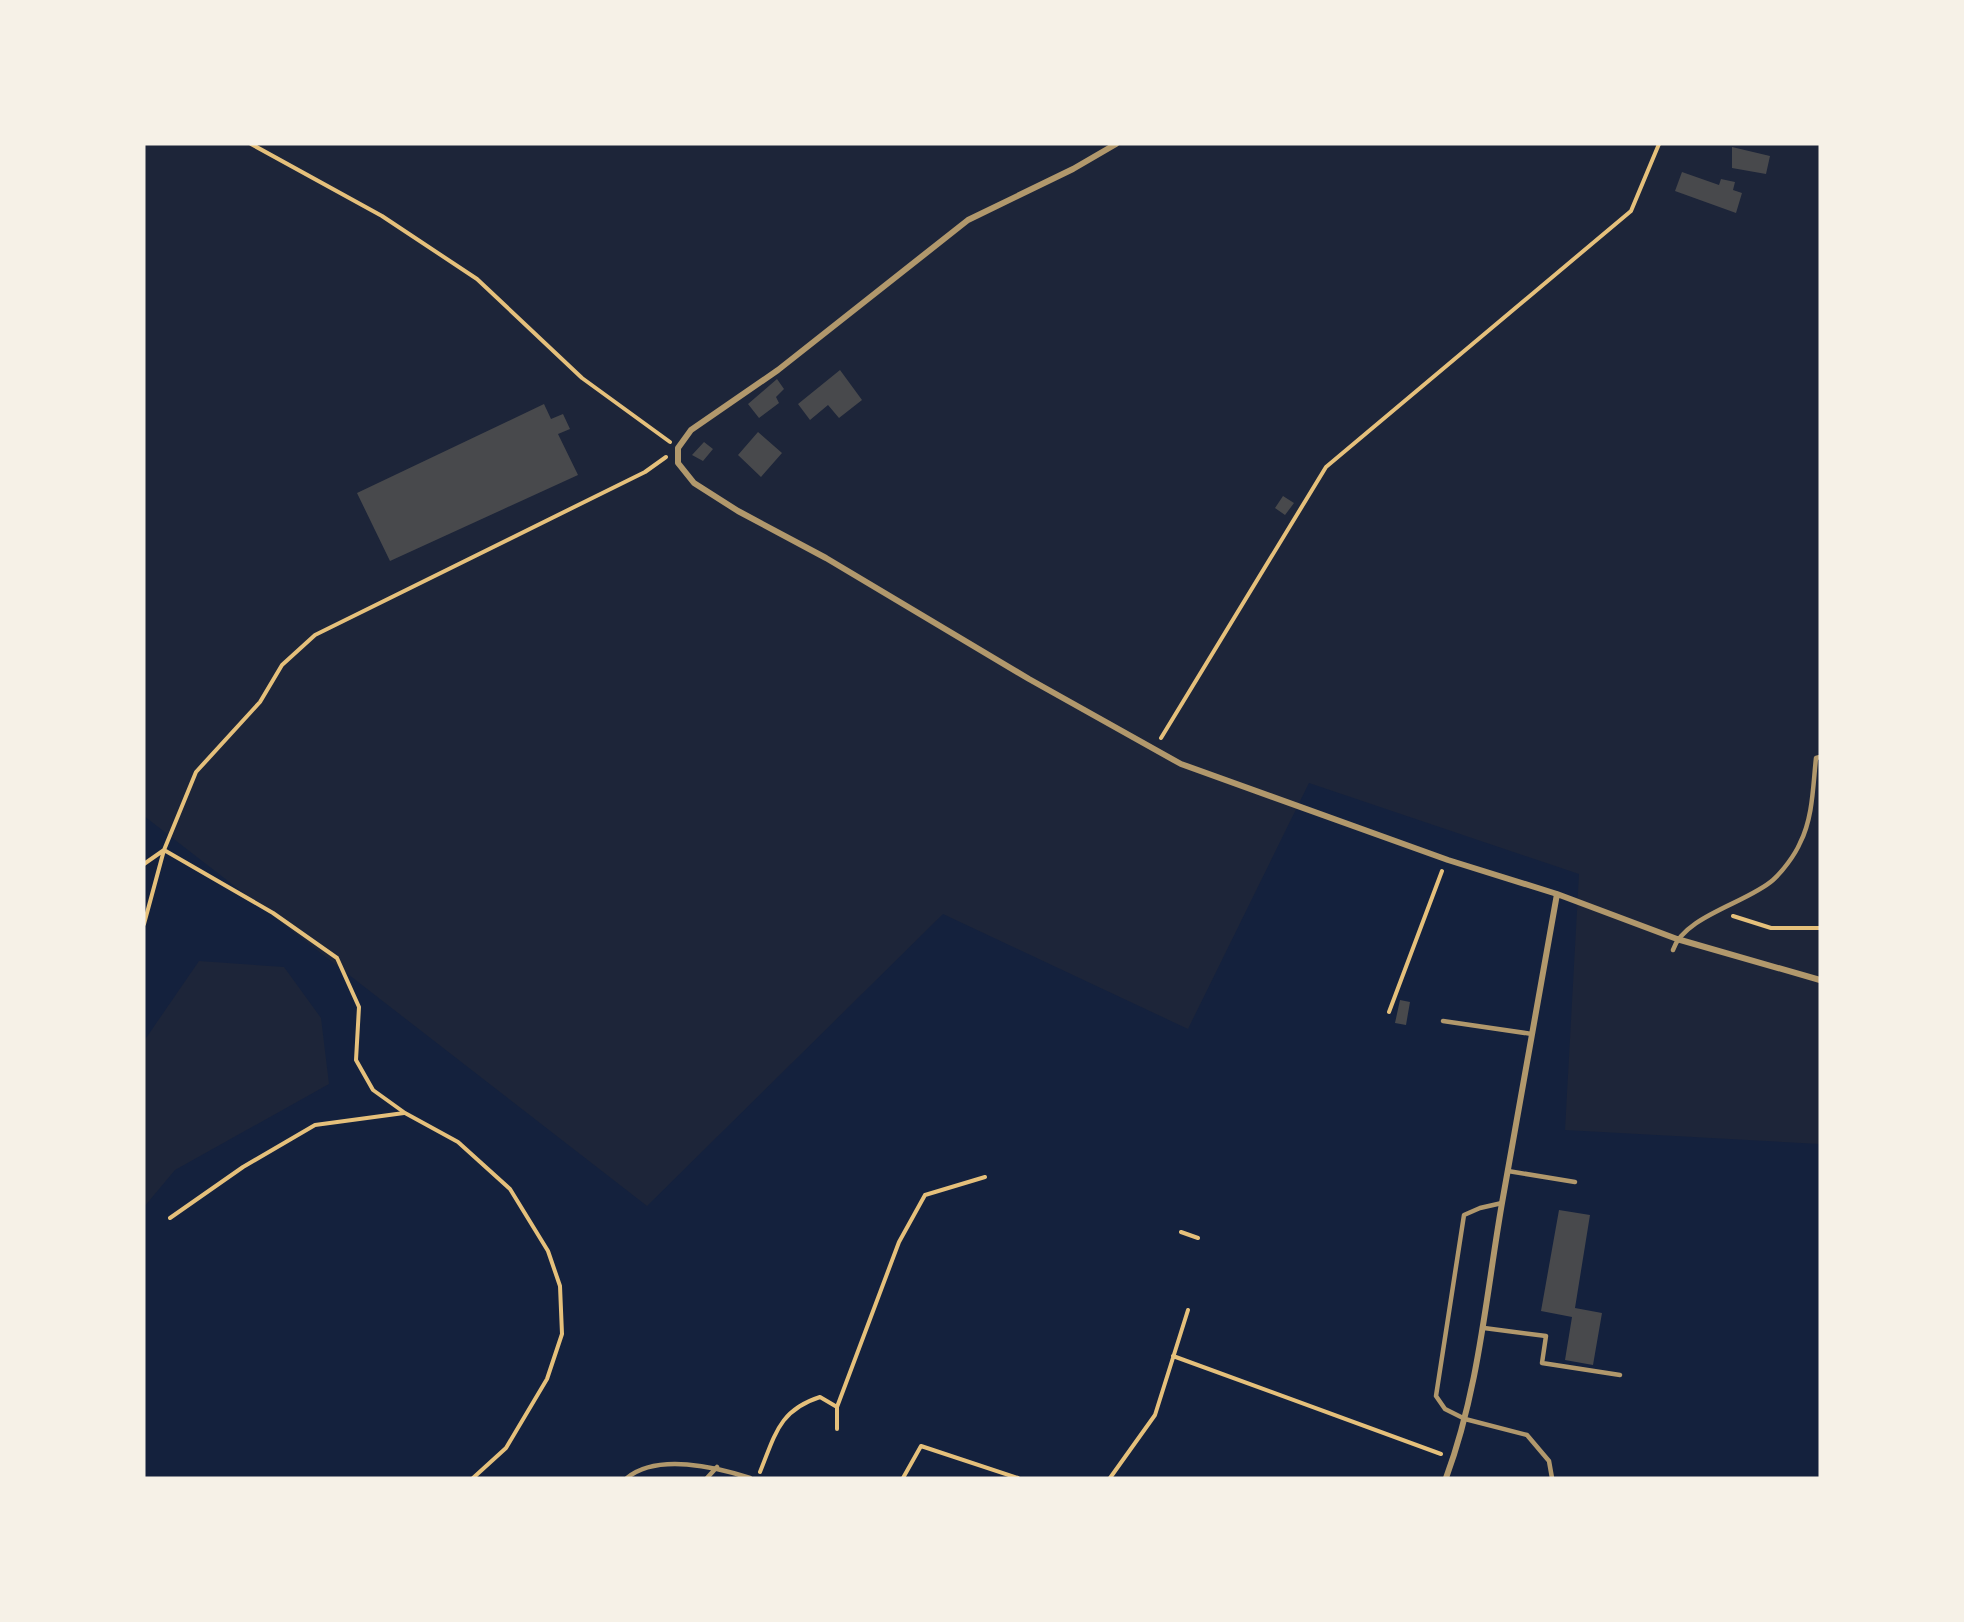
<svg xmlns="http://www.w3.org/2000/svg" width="1964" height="1622" viewBox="0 0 1964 1622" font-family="Karla,sans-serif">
  <rect width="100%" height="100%" fill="#14213d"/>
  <!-- green -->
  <path fill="#1d2539" d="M144 144H1820V1144L1565 1130 1579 874 1309 783 1188 1029 943 914 647 1206 144 816Z
    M199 961 284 967 321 1018 329 1084 175 1170 144 1207V1041Z"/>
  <!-- building -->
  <path fill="#48494c" d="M1732 147 1770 156 1766 174 1732 168Z
    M1682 172 1719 185 1721 179 1735 182 1733 190 1742 193 1736 213 1675 191Z
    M840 370 862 400 839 418 828 405 810 420 798 404Z
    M777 379 784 389 776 397 779 403 759 418 748 404Z
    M544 404 551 419 563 414 570 429 558 434 578 475 390 561 357 493Z
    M758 432 782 453 761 477 738 455Z
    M704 442 713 449 703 461 692 455Z
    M1283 496 1294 503 1285 515 1275 508Z
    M1400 1000 1410 1002 1406 1025 1395 1023Z
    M1559 1210 1590 1215 1575 1308 1602 1313 1593 1365 1565 1360 1572 1317 1541 1311Z"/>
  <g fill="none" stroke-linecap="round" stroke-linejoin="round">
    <!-- path -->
    <path stroke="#e5c07b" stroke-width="4" d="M251 144 382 216 477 279 582 378 670 442
      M1161 738 1326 467 1631 211 1659 144
      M144 864 164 850 273 913 337 958 359 1007 356 1060 373 1090 405 1113 458 1142 510 1189 548 1251 560 1286 562 1334 547 1379 506 1448 473 1478
      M1733 916 1771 928H1820
      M144 924 164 850 196 772 260 702 282 665 315 635 645 472 666 457
      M1389 1012 1442 871
      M170 1218 243 1167 315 1125 404 1113
      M1181 1232 1198 1238
      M1173 1356 1441 1454
      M837 1407 899 1242 925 1195 985 1177
      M760 1472C775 1435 779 1410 820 1397L837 1407V1429
      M903 1478 921 1446 1018 1478
      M1110 1478 1155 1415 1188 1310"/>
    <!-- service -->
    <path stroke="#b1986c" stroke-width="4.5" d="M1673 950C1684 916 1747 903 1773 880 1782 872 1795 855 1800 843 1813 818 1813 785 1816 758L1820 757
      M1443 1021 1532 1034
      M1508 1171 1575 1182
      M1502 1203 1480 1208 1464 1215 1436 1396 1445 1409 1465 1419 1527 1435 1549 1461 1552 1478
      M1484 1328 1546 1336 1542 1363 1620 1375
      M627 1478C657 1453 716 1467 750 1478
      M707 1478 717 1467"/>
    <!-- minor -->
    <path stroke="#b1986c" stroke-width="6" d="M1116 144 1073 169 968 220 778 370 691 430 678 448V463L694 483 738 511 826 558 1029 679 1181 764 1448 860 1557 894 1677 939 1820 980
      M1446 1478C1479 1389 1486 1295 1502 1203 1520 1100 1539 997 1557 894"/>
  </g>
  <!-- border -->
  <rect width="1964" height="1622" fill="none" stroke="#f6f1e7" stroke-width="291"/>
</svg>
